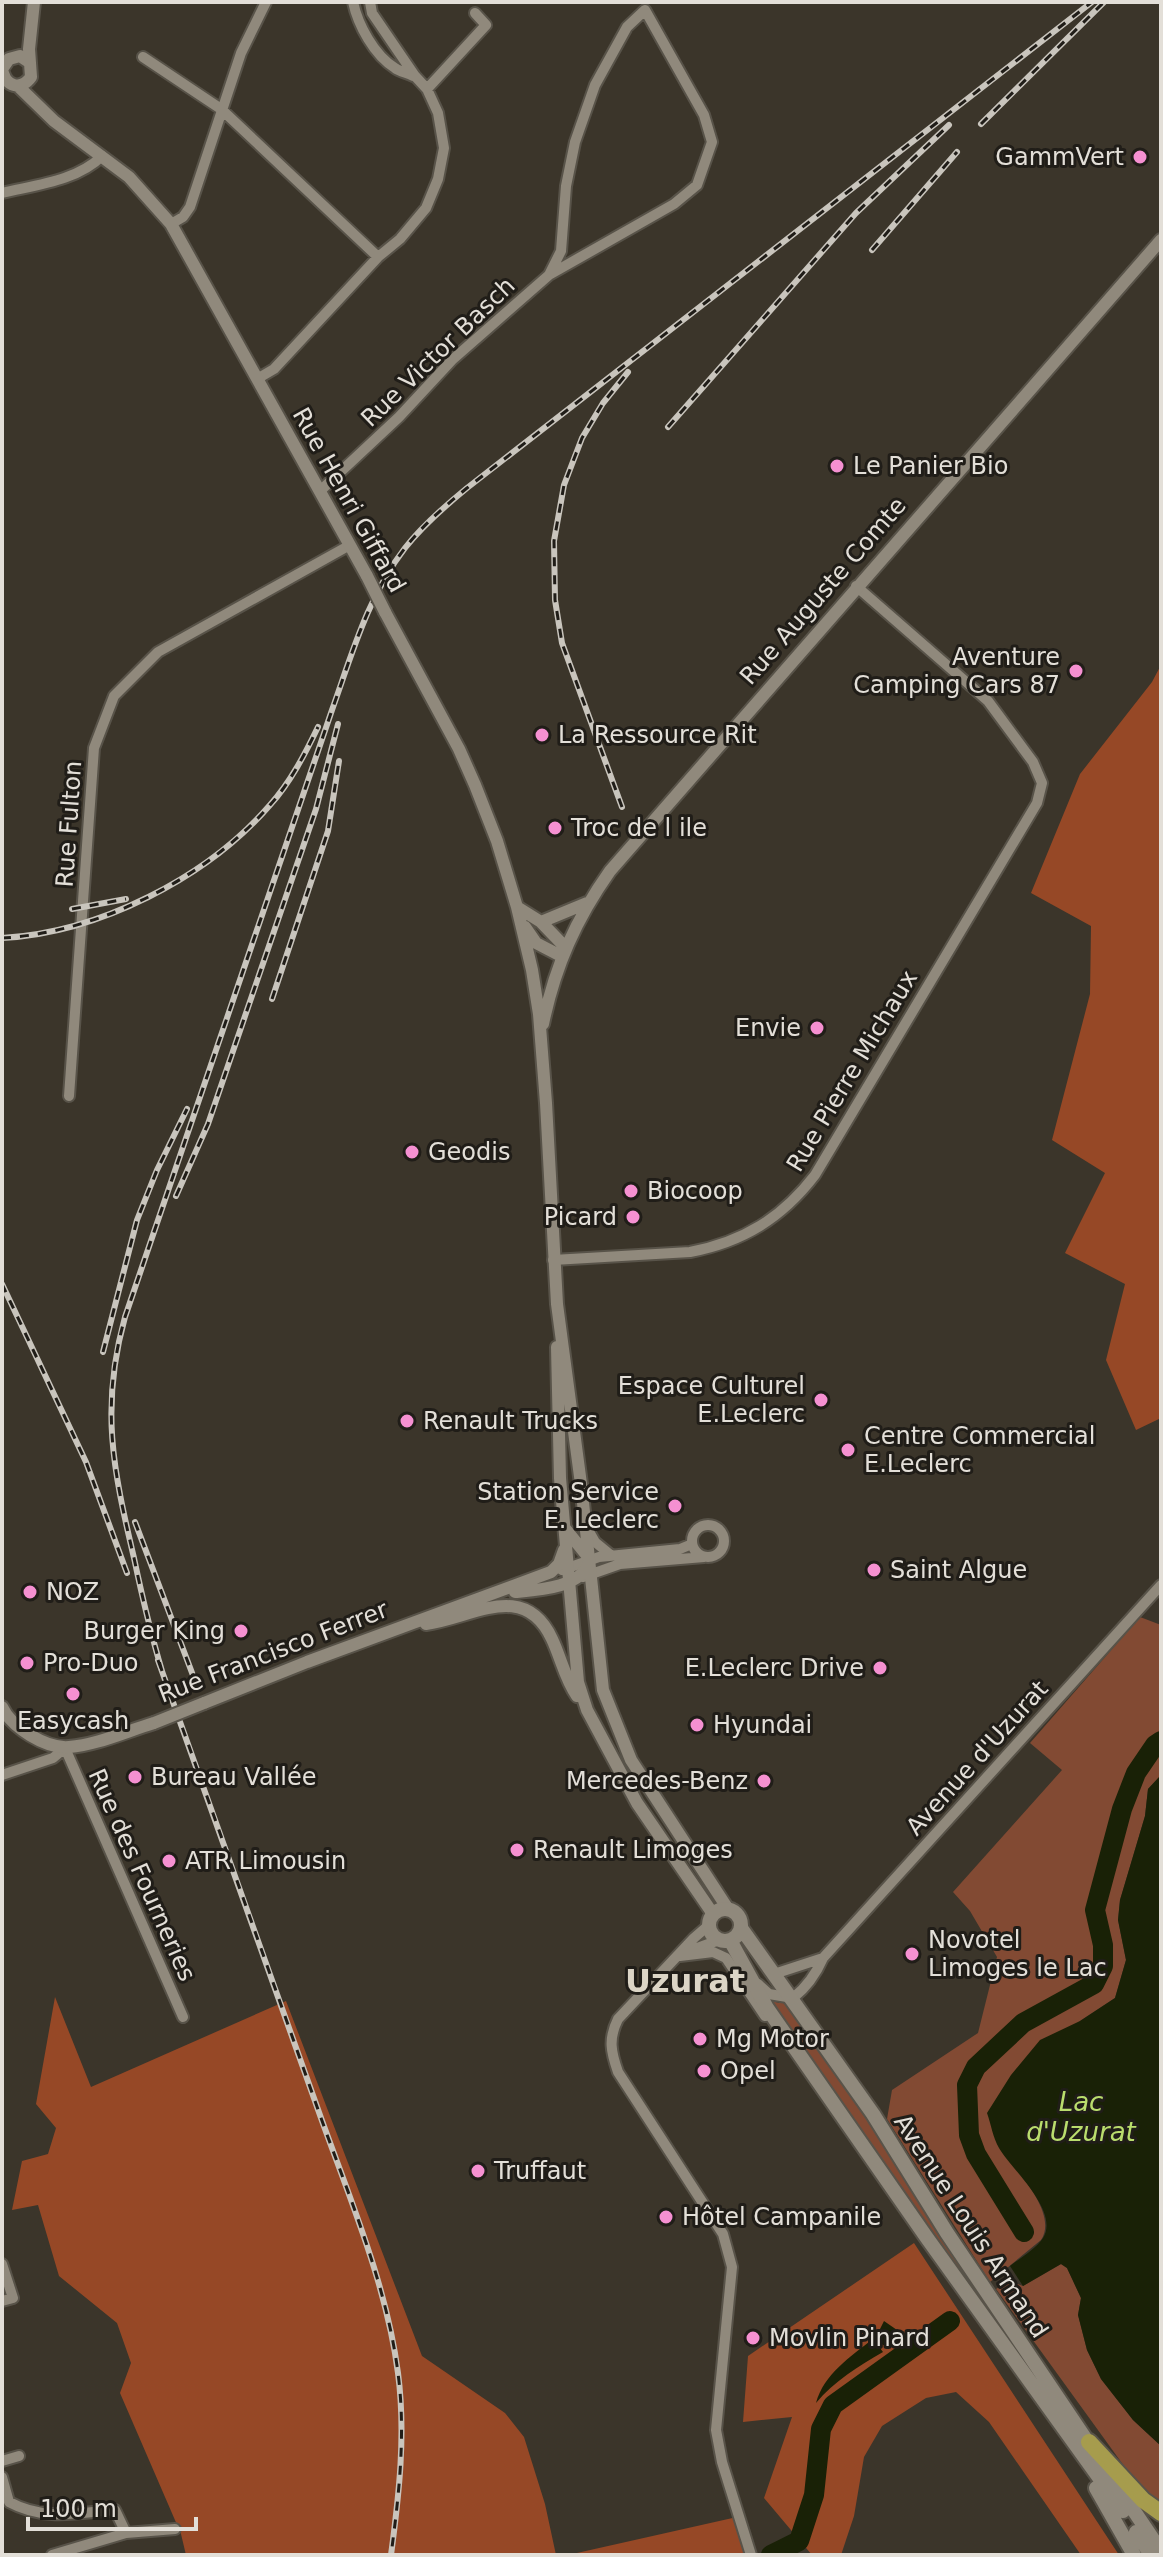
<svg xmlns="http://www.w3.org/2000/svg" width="1163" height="2557" viewBox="0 0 1163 2557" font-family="'DejaVu Sans',sans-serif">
  <rect width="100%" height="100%" fill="#3b352a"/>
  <!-- green -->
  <path fill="#824a33" d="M1140 1617 1161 1625V1775L1148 1789 1145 1816 1120 1900 1118 1920 1126 1960 1115 1998 1080 2021 999 2147C1015 2169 1059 2213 1041 2240L990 2282 887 2119 892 2090 978 2033 997 1957 970 1911 953 1892 1062 1770 1030 1743Z
    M767 1999 779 2003H791L1113 2493Z
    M1061 2264 1067 2268 1081 2298 1078 2315 1087 2350 1101 2379 1133 2420 1161 2446V2503L1137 2484 996 2289 1009 2281 1023 2286Z"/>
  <!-- forest -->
  <path fill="#964826" d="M1161 665V1418L1136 1430 1106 1360 1125 1284 1065 1253 1105 1173 1052 1140 1090 994 1091 926 1031 893 1080 774 1152 682Z
    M55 1997 91 2087 286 2001 422 2356 505 2413 524 2437 545 2504 556 2555H186L181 2534 120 2393 131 2363 117 2323 59 2276 38 2205 12 2210 22 2161 48 2154 56 2128 36 2104Z
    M914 2243 1119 2555H1081L989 2422 956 2392 926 2398 882 2426 864 2457 854 2516 841 2555H812L764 2498 792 2417 743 2422 748 2356Z
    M737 2517 750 2555H568Z"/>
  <!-- water -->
  <path fill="#192106" d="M1161 1775V2446L1133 2420 1101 2379 1087 2350 1078 2315 1081 2298 1067 2268 1061 2264 1023 2286 1010 2266C1020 2258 1036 2249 1043 2238 1060 2211 1011 2169 999 2148 993 2138 991 2124 987 2113L1011 2075 1040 2040 1080 2021 1115 1998 1126 1960 1118 1920 1120 1900 1145 1816 1148 1789Z
    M884 2321 910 2339 898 2346 883 2345 876 2337Z
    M873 2339 883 2352C859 2366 834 2381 816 2403 824 2374 850 2357 873 2339Z"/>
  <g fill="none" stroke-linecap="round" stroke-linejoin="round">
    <!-- river -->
    <path stroke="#192106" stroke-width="20" d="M1024 2232 976 2154 969 2135 967 2085 976 2067 1023 2023 1094 1984 1103 1966V1945L1095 1910 1122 1809 1136 1773 1155 1745 1161 1741
      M771 2555 799 2541 814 2495 821 2429 833 2405 950 2321"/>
    <defs>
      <path id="minor" d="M353 2C358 25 374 55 395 68 400 72 408 73 413 76
        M143 57 221 109 378 257
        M427 89 486 25 475 13
        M2 193C35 185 77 181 102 156
        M171 224 183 217 190 207 241 53 266 2
        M257 379 274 369 378 257 400 239 426 208 438 179 444 148 438 113 427 89 415 76 372 13 370 2
        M320 491 399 417 452 360 549 275 674 204 697 185 712 142 704 115 645 10 627 27 595 85 575 142 566 186 561 251 549 275
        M69 1096 94 748 114 696 158 652 350 545
        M553 1260 690 1252C743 1242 782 1218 815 1175L1037 803 1042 783 1033 762 988 701 856 586
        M692 1541a16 16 0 1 1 32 0a16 16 0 1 1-32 0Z
        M587 1528 595 1542 612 1556
        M562 1570 599 1557 680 1549 692 1544
        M583 1577 620 1564 704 1557
        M2 1775 53 1758 65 1748 183 2017
        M709 1925 694 1938 618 2019C608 2039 611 2052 618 2072L723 2234 732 2267 716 2430 722 2462 751 2555
        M692 1950 719 1940
        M680 1956 713 1952 726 1958 765 2016
        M774 1974 823 1958
        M758 1984 769 1994 793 1998C807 1987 816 1974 823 1958L1161 1585
        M2 2264 13 2298 2 2301
        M2 2461 19 2456
        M2 2477 9 2502C44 2521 77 2513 115 2510L126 2533
        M52 2555 126 2533 175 2529"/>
      <path id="tertiary" d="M29 62 20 56 9 59 2 69C5 87 21 91 31 77L29 49 34 2
        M18 86 54 121 129 177 171 224 367 576
        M385 612 459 749 475 785 497 841 517 907 532 970 539 1014 546 1103 557 1304 581 1484 603 1690 631 1760 728 1909
        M517 907 541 922 565 947
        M541 922 587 903
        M525 927 536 943 561 956
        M543 1024C555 966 576 919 610 871L1161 240
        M557 1347 560 1478 578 1682 587 1710 637 1803 713 1914
        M563 1526 589 1558
        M515 1592C538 1590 581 1588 589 1562
        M426 1624C472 1618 524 1579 552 1639 561 1658 565 1679 577 1696
        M204 1703 307 1662 551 1572 559 1564 564 1550
        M2 1707C11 1727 46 1749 69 1747 97 1745 127 1731 154 1723"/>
      <path id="secondary" d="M709 1925a16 16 0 1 1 32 0a16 16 0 1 1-32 0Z
        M741 1928 873 2114 947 2233 1161 2551
        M730 1940 767 2008 927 2238 1123 2511
        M1096 2488 1134 2555
        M1136 2532 1151 2555"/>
      <path id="primary" d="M1089 2442 1143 2500 1161 2513"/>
    </defs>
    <!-- minor casing -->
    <use href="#minor" stroke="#585349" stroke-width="14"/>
    <!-- tertiary casing -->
    <use href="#tertiary" stroke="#585349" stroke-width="16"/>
    <!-- secondary casing -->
    <use href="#secondary" stroke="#585349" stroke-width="18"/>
    <!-- primary casing -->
    <use href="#primary" stroke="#585349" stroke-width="20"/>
    <!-- minor -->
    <use href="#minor" stroke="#90897c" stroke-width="10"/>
    <!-- tertiary -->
    <use href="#tertiary" stroke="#90897c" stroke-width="12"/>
    <!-- secondary -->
    <use href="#secondary" stroke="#90897c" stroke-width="14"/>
    <!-- primary -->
    <use href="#primary" stroke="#a69c4d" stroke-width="16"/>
    <defs>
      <path id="rail" d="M981 124 1104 2
        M872 250 957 152
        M668 427 856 213 949 125
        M622 807 562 643 555 600 554 541 564 485 582 438 603 403 628 372
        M72 909 126 899
        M2 938C98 933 207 878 270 805 290 783 305 754 318 727
        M272 999 328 831 339 761
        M176 1196 208 1124 316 809 338 724
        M2 1284 86 1462 127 1573
        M103 1352 137 1220 157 1170 187 1109
        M135 1522 197 1686
        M158 1660C211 1807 263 1954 315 2101 346 2190 386 2280 398 2373 406 2434 399 2495 391 2555
        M162 1671C151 1634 142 1596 134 1558 113 1469 100 1407 125 1317L332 710C352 654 368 596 405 548 423 525 445 506 467 488L1092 2"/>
    </defs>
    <!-- rail casing -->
    <use href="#rail" stroke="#c9c5bd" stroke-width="6"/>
    <!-- rail -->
    <use href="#rail" stroke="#201d18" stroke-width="3" stroke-dasharray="9" stroke-linecap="butt"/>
    <defs>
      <path id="tertiary-bridge" d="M367 576 385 612
        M154 1723 204 1703"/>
    </defs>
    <!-- tertiary-bridge casing -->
    <use href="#tertiary-bridge" stroke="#585349" stroke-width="16" stroke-linecap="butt"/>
    <!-- tertiary-bridge -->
    <use href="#tertiary-bridge" stroke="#90897c" stroke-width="12"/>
  </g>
  <!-- markers -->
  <g fill="#f590d1" stroke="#201d18" stroke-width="3">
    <circle cx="1140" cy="157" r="8"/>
    <circle cx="837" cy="466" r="8"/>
    <circle cx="1076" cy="671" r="8"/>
    <circle cx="542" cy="735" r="8"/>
    <circle cx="555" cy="828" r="8"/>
    <circle cx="817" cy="1028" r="8"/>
    <circle cx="412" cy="1152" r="8"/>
    <circle cx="631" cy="1191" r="8"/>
    <circle cx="633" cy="1217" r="8"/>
    <circle cx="821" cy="1400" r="8"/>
    <circle cx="407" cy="1421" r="8"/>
    <circle cx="848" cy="1450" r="8"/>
    <circle cx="675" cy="1506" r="8"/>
    <circle cx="874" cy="1570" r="8"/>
    <circle cx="30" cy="1592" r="8"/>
    <circle cx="241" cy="1631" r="8"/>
    <circle cx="27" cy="1663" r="8"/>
    <circle cx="880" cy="1668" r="8"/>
    <circle cx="73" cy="1694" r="8"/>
    <circle cx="697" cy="1725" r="8"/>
    <circle cx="135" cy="1777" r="8"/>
    <circle cx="764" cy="1781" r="8"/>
    <circle cx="517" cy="1850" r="8"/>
    <circle cx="169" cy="1861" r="8"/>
    <circle cx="912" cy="1954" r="8"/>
    <circle cx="700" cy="2039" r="8"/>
    <circle cx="704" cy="2071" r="8"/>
    <circle cx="478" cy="2171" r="8"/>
    <circle cx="666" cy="2217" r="8"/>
    <circle cx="753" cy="2338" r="8"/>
  </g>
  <g text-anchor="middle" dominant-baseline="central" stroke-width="6" stroke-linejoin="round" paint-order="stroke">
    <!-- poi labels -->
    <g font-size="24" fill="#e3dfd8" stroke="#201d18" text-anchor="start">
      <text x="1124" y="157" text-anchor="end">GammVert</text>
      <text x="853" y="466">Le Panier Bio</text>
      <text x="1060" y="657" text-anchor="end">Aventure<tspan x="1060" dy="28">Camping Cars 87</tspan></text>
      <text x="558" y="735">La Ressource Rit</text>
      <text x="571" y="828">Troc de l ile</text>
      <text x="801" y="1028" text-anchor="end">Envie</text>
      <text x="428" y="1152">Geodis</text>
      <text x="647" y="1191">Biocoop</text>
      <text x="617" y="1217" text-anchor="end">Picard</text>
      <text x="805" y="1386" text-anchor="end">Espace Culturel<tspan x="805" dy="28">E.Leclerc</tspan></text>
      <text x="423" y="1421">Renault Trucks</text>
      <text x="864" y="1436">Centre Commercial<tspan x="864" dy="28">E.Leclerc</tspan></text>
      <text x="659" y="1492" text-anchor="end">Station Service<tspan x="659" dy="28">E. Leclerc</tspan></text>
      <text x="890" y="1570">Saint Algue</text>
      <text x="46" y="1592">NOZ</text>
      <text x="225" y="1631" text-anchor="end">Burger King</text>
      <text x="43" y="1663">Pro-Duo</text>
      <text x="864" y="1668" text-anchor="end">E.Leclerc Drive</text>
      <text x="73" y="1721" text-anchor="middle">Easycash</text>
      <text x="713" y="1725">Hyundai</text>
      <text x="151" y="1777">Bureau Vallée</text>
      <text x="748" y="1781" text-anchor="end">Mercedes-Benz</text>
      <text x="533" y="1850">Renault Limoges</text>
      <text x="185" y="1861">ATR Limousin</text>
      <text x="928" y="1940">Novotel<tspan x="928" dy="28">Limoges le Lac</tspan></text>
      <text x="716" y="2039">Mg Motor</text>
      <text x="720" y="2071">Opel</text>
      <text x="494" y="2171">Truffaut</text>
      <text x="682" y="2217">Hôtel Campanile</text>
      <text x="769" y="2338">Movlin Pinard</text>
    </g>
    <!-- street labels -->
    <g font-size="24" fill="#e3dfd8" stroke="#201d18">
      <text transform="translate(438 352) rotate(-44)">Rue Victor Basch</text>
      <text transform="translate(349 500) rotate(61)">Rue Henri Giffard</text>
      <text transform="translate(823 591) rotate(-49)">Rue Auguste Comte</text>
      <text transform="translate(69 824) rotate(-86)">Rue Fulton</text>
      <text transform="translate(852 1071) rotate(-59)">Rue Pierre Michaux</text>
      <text transform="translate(273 1652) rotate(-21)">Rue Francisco Ferrer</text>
      <text transform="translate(977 1758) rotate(-48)">Avenue d'Uzurat</text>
      <text transform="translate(142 1875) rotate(66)">Rue des Fourneries</text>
      <text transform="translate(971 2226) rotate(57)">Avenue Louis Armand</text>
    </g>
    <!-- water labels -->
    <g font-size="26" font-style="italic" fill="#badd6d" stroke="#201d18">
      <text x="1081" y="2102">Lac<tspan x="1081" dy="30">d'Uzurat</tspan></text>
    </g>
    <!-- district labels -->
    <g font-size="32" font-weight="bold" fill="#dcd5c6" stroke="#201d18">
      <text x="685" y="1981">Uzurat</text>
    </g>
  </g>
  <!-- border -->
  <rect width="1163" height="2557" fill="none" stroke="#e3dfd8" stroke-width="8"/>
  <!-- scale -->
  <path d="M28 2517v12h168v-12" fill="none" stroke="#e3dfd8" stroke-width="4"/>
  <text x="40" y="2517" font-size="24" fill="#e3dfd8" stroke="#201d18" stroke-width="6" paint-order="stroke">100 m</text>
</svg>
